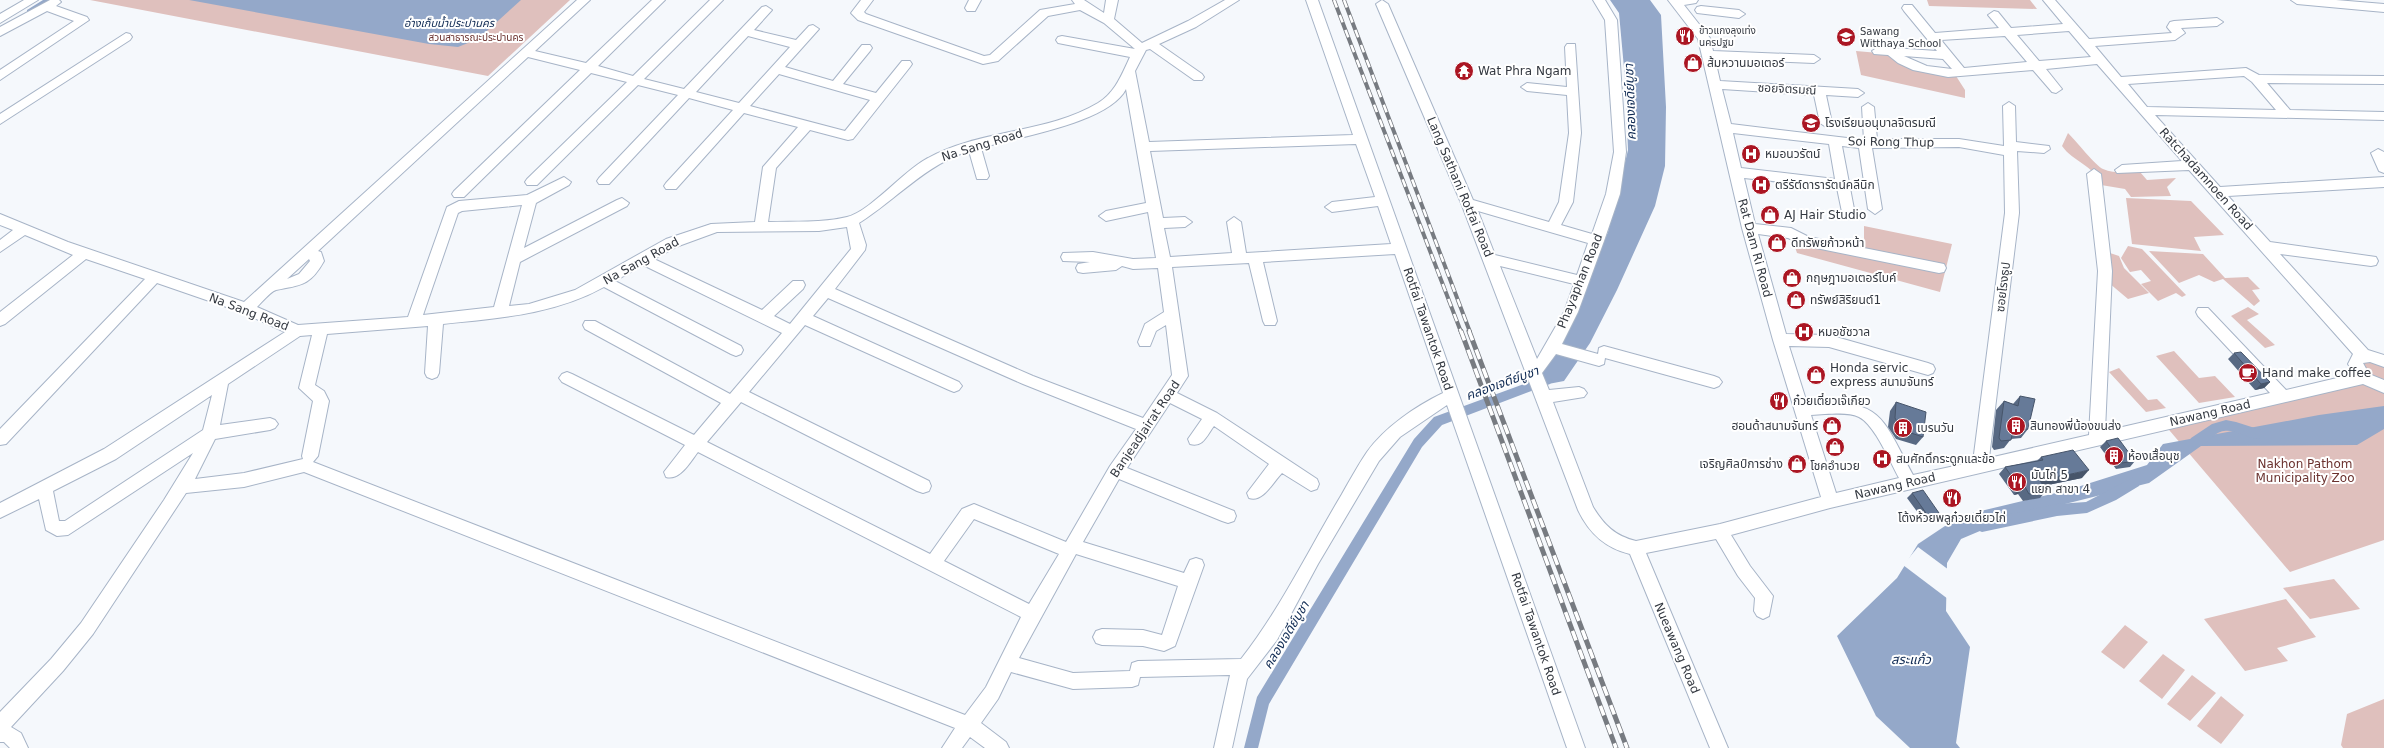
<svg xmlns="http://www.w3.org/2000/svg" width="2384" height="748" viewBox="0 0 2384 748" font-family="'DejaVu Sans','Noto Sans Thai',sans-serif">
  <rect width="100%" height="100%" fill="#f5f8fc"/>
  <!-- green -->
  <path fill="#dfc0bd" d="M90 0H570L488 76Z
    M1927 0H2030L2037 9 1929 6Z
    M1856 51 1890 54 1899 62 1933 74 1956 76 1965 90V98L1861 75Z
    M2068 133C2076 141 2096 166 2103 169 2114 174 2128 172 2140 172L2147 180 2176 178 2167 187 2171 196 2131 197 2125 189 2101 185C2094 165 2073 162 2062 146Z
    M2126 198 2191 201 2224 235 2194 237 2201 251 2132 244Z
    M1864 226 1952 244 1940 292 1797 253 1791 235 1864 249Z
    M2128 246 2142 249 2186 295 2182 297 2176 293 2158 301 2141 284 2151 281 2141 270 2130 272 2121 258Z
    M2149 251 2203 254 2225 278 2248 277 2260 289 2252 290 2260 301 2254 306 2223 279 2214 282 2199 275 2179 283Z
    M2107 252 2119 256 2124 268 2149 293 2128 299 2109 283Z
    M2248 307 2259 314 2247 320 2275 345 2265 348 2231 316Z
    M2174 351 2199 378 2215 376 2235 397 2199 403 2156 356Z
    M2369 361 2384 366V540L2290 572 2164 424 2366 375 2362 363Z
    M2119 368 2148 400 2157 399 2166 408 2146 412 2109 372Z
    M2334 579 2360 609 2310 619 2283 588Z
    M2286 599 2316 637 2277 648 2288 661 2245 671 2204 619Z
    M2125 625 2148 642 2124 669 2101 652Z
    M2163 654 2185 670 2162 699 2139 681Z
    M2192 675 2216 693 2190 721 2167 704Z
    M2221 696 2244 715 2221 744 2197 726Z
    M2384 699V748H2343L2341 745 2347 714Z"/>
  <!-- water -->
  <path fill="#94a8c9" d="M189 0H521L478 39 458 47 429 44Z
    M1610 0H1650L1661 15 1666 107 1665 166 1655 206 1617 290 1590 343 1564 381 1543 385 1540 375 1565 335 1608 232 1628 150 1625 79 1619 13Z
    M2384 406V429L2357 445 2201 446 2149 483 2013 517 1961 539 1947 563 1946 611 1970 647 1956 743 1960 748H1910L1876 716 1837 636 1897 578 1918 544 1960 516 2068 490 2147 465 2163 444 2319 415Z"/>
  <!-- pier -->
  <path fill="#f5f8fc" d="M1918 547 1949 570 1948 599 1903 565Z"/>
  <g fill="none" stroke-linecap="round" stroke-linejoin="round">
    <!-- canal -->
    <path fill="#94a8c9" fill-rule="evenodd" d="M43 0H54L33 14H27V10Z
      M1546 376 1550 378 1552 381 1550 384 1442 425 1422 447 1269 704 1258 748H1244L1257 697 1414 439 1434 417Z
      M2226 420 2236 422 2261 430 2263 434 2261 438C2250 441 2237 429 2224 431 2212 432 2205 451 2191 446L2189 442 2191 438 2212 424Z
      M2134 477 2139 478 2140 482 2139 486 2116 500 2087 513 2057 516 1982 532 1977 530 1975 526 1977 522 1982 520 2057 504 2086 502Z"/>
    <defs>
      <path id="minor" d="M24 0H38L0 23V14Z
        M50 0H59L61 2 56 6 87 17 89 20 0 80V70L74 21 47 11 0 36V27Z
        M577 0H590L535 51 586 63 652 0H665L598 66 633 76 710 0H723L644 79 684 89 762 7 766 6 772 10 754 30 796 40 809 26 813 25 819 29 785 67 833 81 862 45H870L872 48 870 51 843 84 876 93 902 61H910L912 64 910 67 853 139 848 140 810 130 776 168 768 222C794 221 822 223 847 217 871 211 903 171 928 158 980 129 1046 134 1098 103 1115 93 1122 74 1130 57L1058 43 1056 40 1058 37 1062 36 1135 49 1104 23 1080 10 1048 16 998 61 983 64 858 20 851 13 861 0H873L864 12 866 14 984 56 990 55 1040 10 1075 4 1072 0H1084L1104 13 1106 0H1118L1114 19 1142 43 1188 21 1225 0H1239L1196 27 1159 44 1202 74 1204 77 1202 80H1194L1150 49 1146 50 1135 71 1149 142 1353 135 1306 0H1318L1585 748H1567L1447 405 1400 437 1379 461 1318 564 1277 640 1247 679 1232 748H1214L1230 675 1140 677 1138 685 1132 687 1073 689 1011 672 998 699 981 723 1006 742 1009 748H985L970 737 962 748H942L955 728 304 472 244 487 186 493 93 634 63 671 11 727 21 733 28 748H10L4 742H0V712L51 659 81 623 164 500 193 453 68 535 57 536 46 530 39 499 0 518V503L104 449 285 332 241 312 157 283 6 444 0 445V429L145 279 86 259 5 324 0 326V312L73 255 25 235 0 252V240L13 230 0 225V214L68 242 244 302ZM748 36 790 47 739 103 696 92ZM528 57 580 70 454 191 452 194 454 197H464L591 73 627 82 527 179 525 182 527 185H537L638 85 678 95 599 178 597 181 599 184H609L689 98 733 110 666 183 664 186 666 189H676L744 113 798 127 763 167 755 222 711 224 666 239 575 290 529 304 509 306 520 262 627 206 629 203 622 198 617 200 524 248 536 203 569 185 571 182 564 177 527 195 459 201 447 207 408 317 298 325 257 307C262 302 270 292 276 290 301 285 310 286 324 261L321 252 318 251ZM779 74 870 100 845 131 750 106ZM1126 89 1146 203 1106 211 1099 216 1106 221 1148 212 1156 258 1133 259 1093 252 1063 253 1061 257 1063 261 1090 262 1078 264 1076 268 1078 272 1083 273 1116 270 1122 266 1133 269 1158 268 1164 312 1145 324 1138 342 1140 346H1150L1156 331 1166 325 1172 375 1143 418 1033 376 835 289 865 250 866 245 859 223C897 199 925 165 969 151L977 179H987L989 176 981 148C1017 137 1109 123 1126 89ZM1356 144 1375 197 1332 202 1325 207 1332 212 1378 206 1391 244 1246 253 1241 222 1234 217 1227 222 1232 253 1170 257 1164 228 1185 227 1192 222 1185 217 1163 218 1150 151ZM522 205 494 307 423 315 458 213 462 211ZM847 227 851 249 790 324 774 316 803 289 805 285 803 281H793L762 310 654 259 676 247 717 232 819 231ZM1395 254 1443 393C1416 406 1385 427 1367 452 1358 465 1350 480 1342 494 1309 549 1281 608 1241 659L1138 661 1132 663 1130 671 1073 673 1019 658 1076 554 1178 586 1162 635 1143 630 1102 629 1096 631 1093 637 1096 643 1102 645 1143 646 1164 651 1175 646 1204 565 1202 560 1196 558 1190 560 1184 573 1083 542 1119 479 1222 521 1228 523 1234 521 1236 516 1234 511 1127 468 1170 403 1202 419 1188 439 1190 444C1203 448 1207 435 1214 426L1269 464 1247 493 1249 498C1263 503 1273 482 1282 473L1311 491 1317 489 1319 484 1317 479 1217 413 1177 393 1188 376 1172 267 1249 263 1263 321 1265 325H1275L1277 321 1263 262ZM309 259 310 261 299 274 287 279ZM643 265 782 333 730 394 595 321H585L583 325 585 329 721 403 694 435 572 374 567 372 562 374 559 378 562 382 685 445 664 472 666 477C680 481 690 462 698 452L1021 617 986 687 965 715 313 462 318 456 329 401 324 391 315 385 327 334 428 326 425 373 427 377 432 379 437 377 439 373 443 324C498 318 554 315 604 287L731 354 736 356 741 354 743 350 741 346 615 281ZM828 298 1023 384 1136 429 1110 466 1066 542 974 504 962 509 930 554 707 442 741 402 917 491 923 493 929 491 931 486 929 481 749 392 805 325 949 390 954 392 959 390 962 386 959 382 813 316ZM312 335 299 388 313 401 302 456 303 459 244 473 195 479 215 439 270 430 275 428 278 424 275 420 270 418 220 425 228 384 300 336ZM212 395 203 430 65 521H59L53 491 116 459ZM974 519 1059 554 1029 604 944 561Z
        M969 0H981L975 11H967L965 8Z
        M1382 0 1388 4 1473 200 1549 222 1559 202 1569 133 1567 95 1527 91 1521 87 1527 83 1567 87 1565 47 1567 44H1575L1581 133 1573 202 1561 225 1592 234 1606 194 1614 152 1605 20 1593 0H1605L1617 20 1626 152 1620 194 1604 241 1578 312 1562 344 1598 354 1599 348 1604 346 1714 376 1719 378 1722 382 1719 386 1714 388 1605 358 1604 364 1599 366 1556 354 1542 373 1549 390 1579 387 1584 389 1587 393 1584 397 1553 402 1593 507C1604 525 1615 536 1636 541L1720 524 1821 497 1773 340 1742 228 1698 39 1668 0H1698L1696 3 1684 5 1710 38 1713 51 1814 55 1820 59 1814 63 1715 59 1720 81 1858 89 1864 93 1858 97 1826 95 1832 123 1826 127 1820 123 1814 95 1722 89 1731 124 1864 140 1862 107 1868 103 1874 107 1877 139H1959L2004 146 2003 106 2009 102 2015 106 2016 142 2049 146 2050 149 2044 153 2017 151 2019 213 1989 458 2089 435 2098 271 2087 174 2094 169 2101 174 2112 271 2105 431 2270 393 2198 316 2196 312 2198 308H2208L2286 390 2354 374 2348 364 2353 354 2189 170 2117 173 2115 170 2122 165 2182 161 2097 64 2046 69 2062 89 2056 93 2052 92 2033 70 1948 77 1913 70 1898 63 1888 55 1874 54 1872 51 1878 47 1937 51 1904 11 1902 8 1904 5H1912L1935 33 1999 28 1988 15 1994 11 1998 12 2011 28 2063 24 2043 0H2055L2089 39 2172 33 2167 27 2170 22 2174 21 2217 18 2223 22 2217 26 2181 28 2185 33 2175 40 2095 46 2121 77 2246 68 2259 75 2384 76V84L2267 83 2290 110 2384 112V120L2155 115 2220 187 2384 177V187L2228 196 2270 242 2376 257 2378 261 2376 265 2371 266 2280 254 2368 350 2384 355V367L2370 362 2363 363 2369 374 2384 380V393L2363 384 1830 508 1731 535 1750 566 1773 596 1769 616 1763 619 1757 616 1754 611 1755 598 1738 576 1716 539 1646 553 1728 748H1710L1630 554C1605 548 1589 533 1578 510L1461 203 1376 4ZM2069 31 2091 57 2039 61 2017 35ZM2005 36 2027 62 1964 68 1941 40ZM1904 56 1943 59 1952 69 1927 66ZM2244 76 2252 82 2276 110 2147 107 2128 84ZM1733 133 1829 144 1835 179 1741 168ZM1842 146 1859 148 1868 209 1875 214 1882 209 1872 148 1959 147 2004 155 2005 213 1973 462 1913 475C1880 413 1882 400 1807 403L1789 346 1829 347 1928 375 1933 373 1935 369 1933 365 1928 363 1829 335 1786 334 1758 234 1788 238 1806 246 1939 273 1944 272 1946 268 1944 264 1809 237 1791 228 1755 224 1744 178 1837 188 1842 212H1852L1854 209ZM1478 211 1588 243 1577 275 1495 255ZM1500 266 1574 284 1564 312 1537 359ZM1825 414C1835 414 1849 412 1859 417 1875 425 1890 462 1899 478L1836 493 1811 415Z
        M2291 0H2336L2384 4V12L2297 4Z
        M1701 6 1739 10 1745 14 1739 18 1697 13 1695 10 1697 7Z
        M126 33 130 34 132 37 130 40 0 124V114Z
        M2378 149 2384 152V173L2379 171 2371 153Z"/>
    </defs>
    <!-- minor casing -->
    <use href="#minor" stroke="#a7b4c7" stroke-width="2"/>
    <!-- minor -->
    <use href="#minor" fill="#fff" fill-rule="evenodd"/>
    <defs>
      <path id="rail-far1" d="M1334 0 1461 332
        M1344 0 1470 332"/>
      <path id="rail" d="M1461 331 1616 748
        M1469 331 1627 748"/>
    </defs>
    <!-- rail-far1 casing -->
    <use href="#rail-far1" stroke="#777b81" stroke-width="4"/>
    <!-- rail casing -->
    <use href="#rail" stroke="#777b81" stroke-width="5"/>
    <!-- rail-far1 -->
    <use href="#rail-far1" stroke="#fff" stroke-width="2.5" stroke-dasharray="8" stroke-linecap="butt"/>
    <!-- rail -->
    <use href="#rail" stroke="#fff" stroke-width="3.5" stroke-dasharray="10" stroke-linecap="butt"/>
  </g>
  <!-- wall -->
  <path fill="#586983" d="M2234 353 2270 382 2264 388 2255 390 2228 359Z
    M2020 396 2028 429 2021 438 2011 439 2004 448 1994 450 1992 447 1996 410 2004 401 2013 404Z
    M1896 402 1923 437 1916 445 1896 439 1888 427 1890 411Z
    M2106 441 2135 461 2130 467 2116 469 2100 447Z
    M2041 457 2082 478 2043 486 2047 490 2040 498 2023 501 2018 494 2014 495 1999 474 2005 467 2037 461Z
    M1912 493 1935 519 1924 521 1907 498Z"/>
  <!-- shaded-wall -->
  <path fill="#47556a" d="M2270 382 2264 388 2255 390 2261 384Z
    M2089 470 2082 478 2033 488 2040 481Z
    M2025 487 2018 494 2014 495 2020 488Z
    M1939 513 1935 519 1924 521 1928 516Z"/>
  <!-- building -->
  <path fill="#667a98" stroke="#47556a" d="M2241 352 2270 382 2261 384 2234 353Z
    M2020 396 2035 399 2028 429 2013 431 2011 440 2001 441 1999 438 2004 401 2018 406Z
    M1896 402 1926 412 1923 437 1902 430 1895 418Z
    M2118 438 2135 461 2122 463 2106 441Z
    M2073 450 2089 470 2040 481 2047 490 2029 494 2025 487 2020 488 2005 467 2043 460 2041 457Z
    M1923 490 1939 513 1928 516 1912 493Z"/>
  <!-- icons -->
  <defs>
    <symbol id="restaurant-disc" viewBox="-11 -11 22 22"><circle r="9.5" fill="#ab1623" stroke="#fff"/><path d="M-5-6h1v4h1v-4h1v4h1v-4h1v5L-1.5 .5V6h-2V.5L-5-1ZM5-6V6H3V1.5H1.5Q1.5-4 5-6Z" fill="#fff"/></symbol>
    <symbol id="school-disc" viewBox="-11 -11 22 22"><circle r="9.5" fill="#ab1623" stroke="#fff"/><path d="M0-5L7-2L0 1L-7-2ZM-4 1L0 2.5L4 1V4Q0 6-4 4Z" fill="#fff"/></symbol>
    <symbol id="shop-disc" viewBox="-11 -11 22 22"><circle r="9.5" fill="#ab1623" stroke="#fff"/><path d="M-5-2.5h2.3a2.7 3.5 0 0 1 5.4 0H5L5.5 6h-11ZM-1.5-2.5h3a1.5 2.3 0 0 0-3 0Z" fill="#fff"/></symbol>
    <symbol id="temple-disc" viewBox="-11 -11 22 22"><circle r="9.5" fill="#ab1623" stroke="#fff"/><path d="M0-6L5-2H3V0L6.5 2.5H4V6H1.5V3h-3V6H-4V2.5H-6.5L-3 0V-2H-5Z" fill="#fff"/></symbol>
    <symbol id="hospital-disc" viewBox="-11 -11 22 22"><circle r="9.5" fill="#ab1623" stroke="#fff"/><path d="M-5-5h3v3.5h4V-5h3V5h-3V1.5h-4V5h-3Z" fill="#fff"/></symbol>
    <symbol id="cafe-disc" viewBox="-11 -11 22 22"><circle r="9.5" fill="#ab1623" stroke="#fff"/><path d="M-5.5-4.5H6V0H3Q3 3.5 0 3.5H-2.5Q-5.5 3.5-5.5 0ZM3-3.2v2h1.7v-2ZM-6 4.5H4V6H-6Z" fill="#fff"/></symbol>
    <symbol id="building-disc" viewBox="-11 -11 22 22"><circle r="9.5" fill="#ab1623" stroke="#fff"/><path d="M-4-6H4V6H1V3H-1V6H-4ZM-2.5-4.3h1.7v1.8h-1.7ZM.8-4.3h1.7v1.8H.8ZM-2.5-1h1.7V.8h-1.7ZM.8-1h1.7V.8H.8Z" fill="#fff"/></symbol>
  </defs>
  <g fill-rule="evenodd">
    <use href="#restaurant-disc" x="1674" y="25" width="22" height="22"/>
    <use href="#school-disc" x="1835" y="26" width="22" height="22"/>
    <use href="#shop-disc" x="1682" y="52" width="22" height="22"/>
    <use href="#temple-disc" x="1453" y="60" width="22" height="22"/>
    <use href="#school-disc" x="1800" y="112" width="22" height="22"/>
    <use href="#hospital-disc" x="1740" y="143" width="22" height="22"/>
    <use href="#hospital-disc" x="1750" y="174" width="22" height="22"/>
    <use href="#shop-disc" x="1759" y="204" width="22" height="22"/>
    <use href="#shop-disc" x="1766" y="232" width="22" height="22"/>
    <use href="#shop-disc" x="1781" y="267" width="22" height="22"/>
    <use href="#shop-disc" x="1785" y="289" width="22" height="22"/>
    <use href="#hospital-disc" x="1793" y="321" width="22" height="22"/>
    <use href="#cafe-disc" x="2237" y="362" width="22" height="22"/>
    <use href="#shop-disc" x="1805" y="364" width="22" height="22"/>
    <use href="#restaurant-disc" x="1768" y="390" width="22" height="22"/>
    <use href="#shop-disc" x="1821" y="415" width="22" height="22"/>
    <use href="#building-disc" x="2005" y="415" width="22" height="22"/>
    <use href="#building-disc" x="1892" y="417" width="22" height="22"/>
    <use href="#shop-disc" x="1824" y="436" width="22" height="22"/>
    <use href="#building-disc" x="2103" y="445" width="22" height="22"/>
    <use href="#hospital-disc" x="1871" y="448" width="22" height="22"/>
    <use href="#shop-disc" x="1786" y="453" width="22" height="22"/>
    <use href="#restaurant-disc" x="2006" y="471" width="22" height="22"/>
    <use href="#restaurant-disc" x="1941" y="487" width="22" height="22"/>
  </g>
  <g text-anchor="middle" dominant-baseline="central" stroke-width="4" stroke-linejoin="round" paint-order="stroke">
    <!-- far-poi labels -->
    <g font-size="10" fill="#343941" stroke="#fff" text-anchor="start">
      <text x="1699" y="30">ข้าวแกงลุงเท่ง<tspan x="1699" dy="12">นครปฐม</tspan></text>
      <text x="1860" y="31">Sawang<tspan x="1860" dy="12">Witthaya School</tspan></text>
    </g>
    <!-- far-park labels -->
    <g font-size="10" fill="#6b322f" stroke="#fff">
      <text x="476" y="37">สวนสาธารณะประปานคร</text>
    </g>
    <!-- far-water labels -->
    <g font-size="11" font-style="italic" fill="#0f2a53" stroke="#fff">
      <text x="449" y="23">อ่างเก็บน้ำประปานคร</text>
    </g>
    <!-- poi labels -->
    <g font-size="12" fill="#343941" stroke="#fff" text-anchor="start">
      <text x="1707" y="63">ส้มหวานมอเตอร์</text>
      <text x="1478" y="71">Wat Phra Ngam</text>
      <text x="1825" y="123">โรงเรียนอนุบาลจิตรมณี</text>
      <text x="1765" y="154">หมอนวรัตน์</text>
      <text x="1775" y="185">ตรีรัต์ดารารัตน์คลีนิก</text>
      <text x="1784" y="215">AJ Hair Studio</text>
      <text x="1791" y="243">ดีทรัพยก้าวหน้า</text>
      <text x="1806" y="278">กฤษฎามอเตอร์ไบค์</text>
      <text x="1810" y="300">ทรัพย์สิริยนต์1</text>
      <text x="1818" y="332">หมอชัชวาล</text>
      <text x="1830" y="368">Honda servic<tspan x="1830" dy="14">express สนามจันทร์</tspan></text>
      <text x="2262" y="373">Hand make coffee</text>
      <text x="1793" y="401">ก๋วยเตี๋ยวเจ๊เกียว</text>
      <text x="1818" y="426" text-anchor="end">ฮอนด้าสนามจันทร์</text>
      <text x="2030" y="426">สินทองพี่น้องขนส่ง</text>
      <text x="1917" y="428">เบรนวัน</text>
      <text x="2128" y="456">ห้องเสื้อนุช</text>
      <text x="1896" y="459">สมศักดิ์กระดูกและข้อ</text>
      <text x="1783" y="464" text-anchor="end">เจริญศิลป์การช่าง</text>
      <text x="1835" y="466" text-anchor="middle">โชคอำนวย</text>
      <text x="2031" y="475">มันไก่ 5<tspan x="2031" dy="14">แยก สาขา 4</tspan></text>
      <text x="1952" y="518" text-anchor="middle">โต้งห้วยพลูก๋วยเตี๋ยวไก่</text>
    </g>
    <!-- street labels -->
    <g font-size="12" fill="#343941" stroke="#fff">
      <text transform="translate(1787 89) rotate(3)">ซอยจิตรมณี</text>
      <text transform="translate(1891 142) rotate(1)">Soi Rong Thup</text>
      <text transform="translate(982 145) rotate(-17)">Na Sang Road</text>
      <text transform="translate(2206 179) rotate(48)">Ratchadamnoen Road</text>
      <text transform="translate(1460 187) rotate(67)">Lang Sathani Rotfai Road</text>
      <text transform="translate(1755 248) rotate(75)">Rat Dam Ri Road</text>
      <text transform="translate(641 261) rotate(-29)">Na Sang Road</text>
      <text transform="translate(1580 281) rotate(-68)">Phayaphan Road</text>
      <text transform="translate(2003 287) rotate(-83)">ซอยโรงธูป</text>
      <text transform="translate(249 312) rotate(21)">Na Sang Road</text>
      <text transform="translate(1428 329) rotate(71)">Rotfai Tawantok Road</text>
      <text transform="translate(2210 413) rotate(-13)">Nawang Road</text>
      <text transform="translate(1145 429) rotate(-56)">Banjeadjairat Road</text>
      <text transform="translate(1895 486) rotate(-13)">Nawang Road</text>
      <text transform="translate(1536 634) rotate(71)">Rotfai Tawantok Road</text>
      <text transform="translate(1677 648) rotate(67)">Nueawang Road</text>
    </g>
    <!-- park labels -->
    <g font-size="12" fill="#6b322f" stroke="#fff">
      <text x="2305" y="464">Nakhon Pathom<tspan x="2305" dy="14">Municipality Zoo</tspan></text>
    </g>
    <!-- water labels -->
    <g font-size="13" font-style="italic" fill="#0f2a53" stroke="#fff">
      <text transform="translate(1630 102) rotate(-92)">คลองเจดีย์บูชา</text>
      <text transform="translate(1502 383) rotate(-20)">คลองเจดีย์บูชา</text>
      <text transform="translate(1286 635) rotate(-59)">คลองเจดีย์บูชา</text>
      <text x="1911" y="659">สระแก้ว</text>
    </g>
  </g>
</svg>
